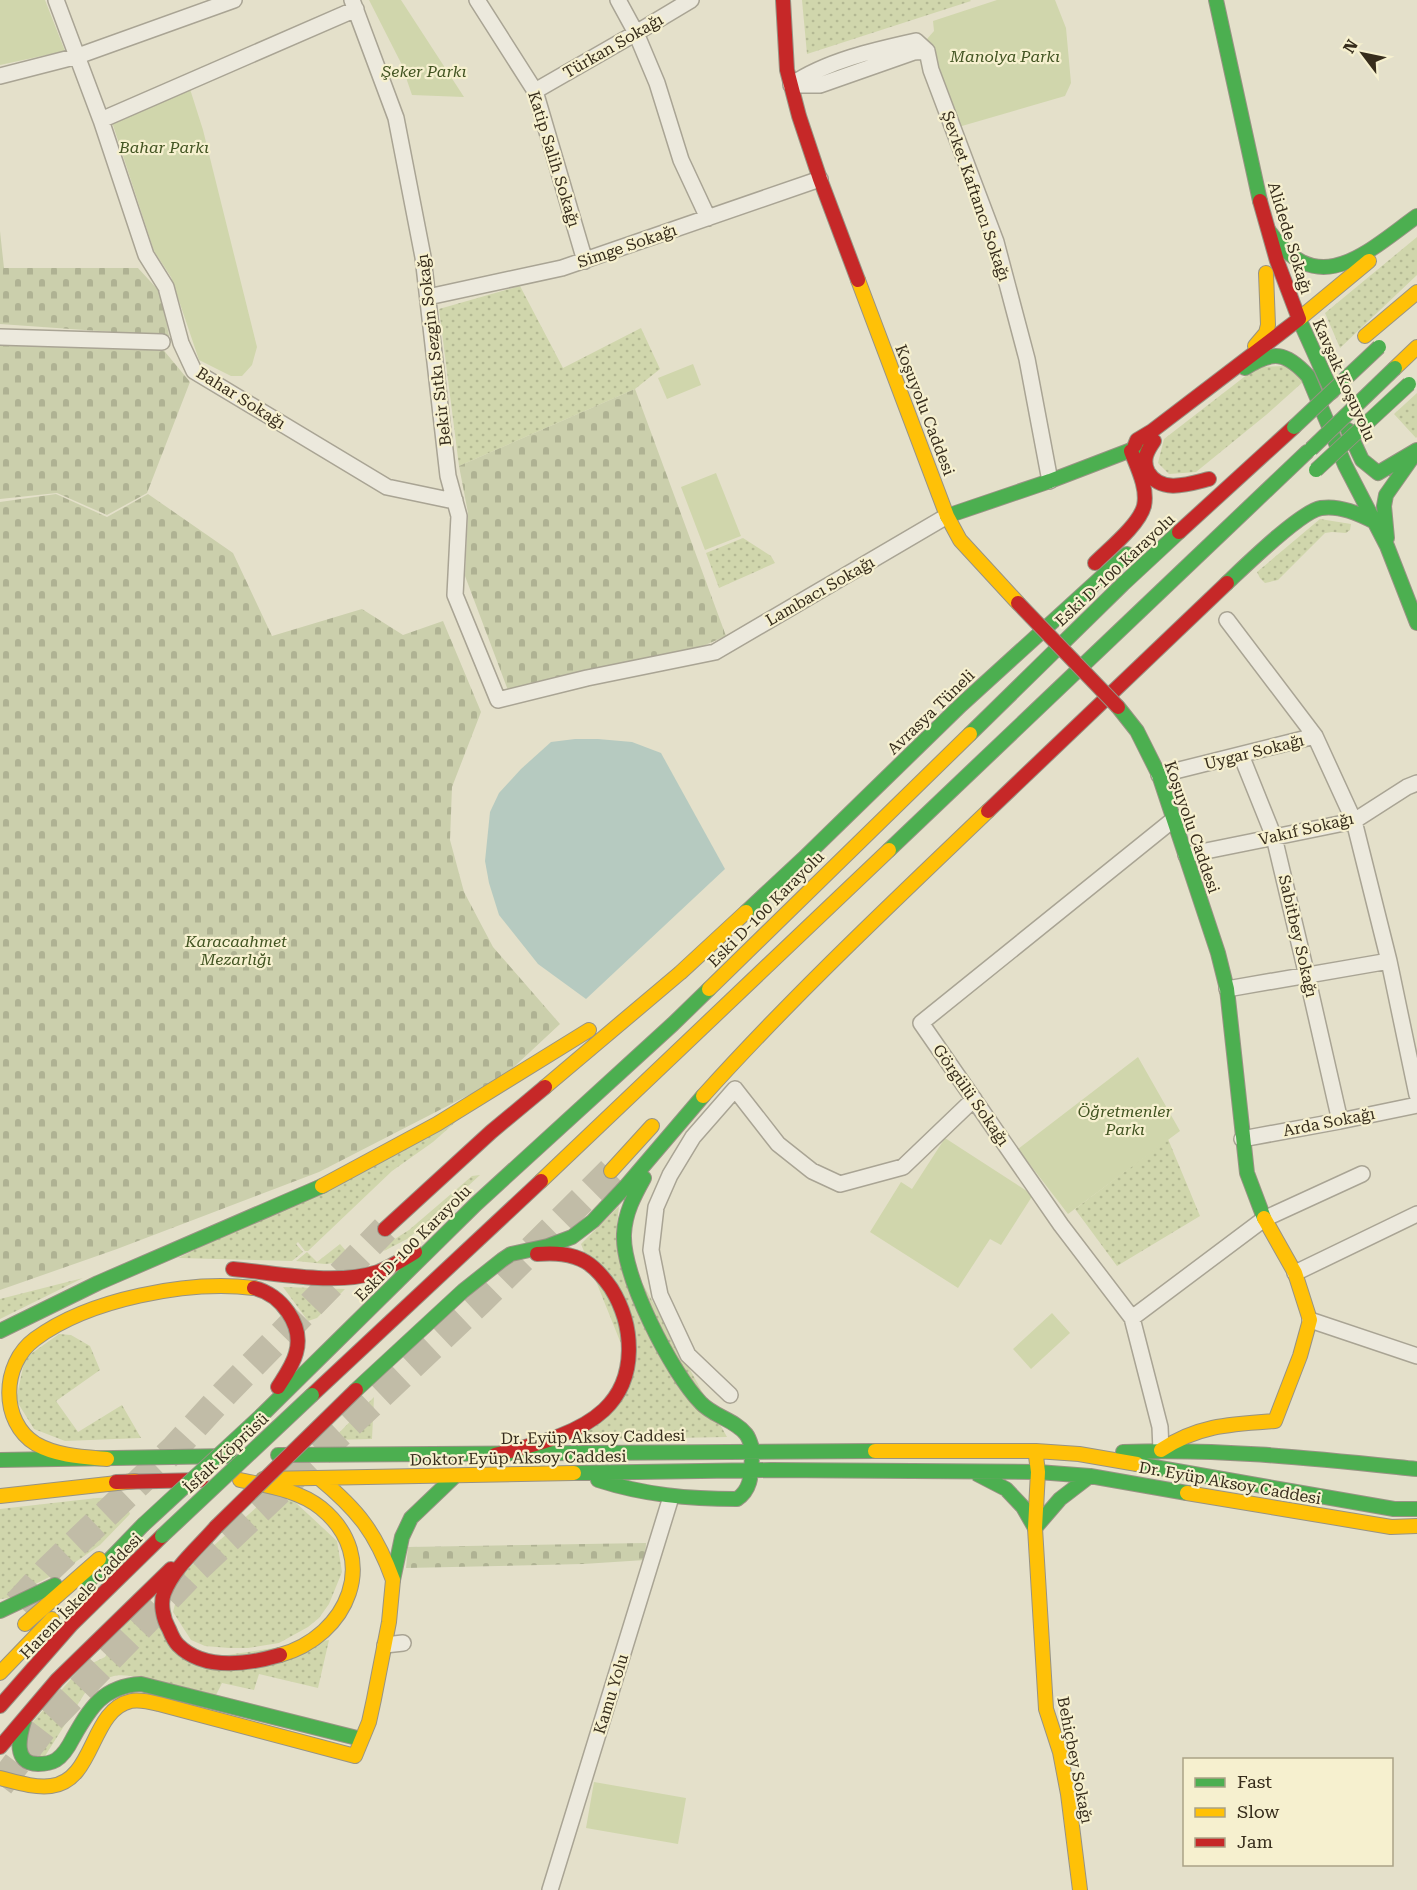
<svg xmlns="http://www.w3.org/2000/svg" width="1417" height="1890" viewBox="0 0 1417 1890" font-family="'Roboto Serif',serif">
  <defs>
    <pattern id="grass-dots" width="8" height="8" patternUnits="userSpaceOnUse" patternTransform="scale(1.5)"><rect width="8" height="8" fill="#d0d6ac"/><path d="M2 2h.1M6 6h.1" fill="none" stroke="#b3b893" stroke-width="1.8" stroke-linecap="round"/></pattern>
    <pattern id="cemetery-stones" width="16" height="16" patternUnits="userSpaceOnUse" patternTransform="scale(1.5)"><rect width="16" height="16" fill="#cbcfac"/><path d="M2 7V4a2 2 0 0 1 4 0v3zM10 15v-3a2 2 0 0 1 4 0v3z" fill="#afb293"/></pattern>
  </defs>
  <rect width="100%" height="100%" fill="#e4e0ca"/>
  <!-- grass -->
  <path fill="url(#grass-dots)" d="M802 0H970L971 1 807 54Z
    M1417 237V275L1340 348 1325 313Z
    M520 286 563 368 641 328 660 369 635 389 459 466 439 309Z
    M1286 366 1304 381 1266 415 1196 472 1169 474 1158 463 1164 439 1257 367Z
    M1417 393V437L1416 438 1394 414Z
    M1320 519 1351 524 1350 530 1346 533 1332 532 1325 533 1278 580 1265 583 1260 578 1257 572Z
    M743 538 771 556 775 563 719 588 706 553Z
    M460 1118 433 1142 392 1171 308 1251H305L298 1242 296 1244 303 1252 292 1261 178 1258Z
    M1168 1139 1200 1216 1117 1266 1075 1209Z
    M480 1175 430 1221 407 1239 384 1251 387 1244 409 1230 472 1176Z
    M619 1206 616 1235 727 1437 567 1440 632 1371 581 1244Z
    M340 1244 355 1261 325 1264 296 1261 307 1252 317 1262Z
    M83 1278 0 1319V1299Z
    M283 1287 345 1289 317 1318 308 1321Z
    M59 1334 71 1335 90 1346 100 1370 56 1401 78 1432 122 1405 141 1438 65 1441 34 1429 16 1400 25 1358Z
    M374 1397 372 1439 332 1440Z
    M124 1497 130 1514 100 1545 67 1568 8 1598 0 1599V1509L97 1498Z
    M268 1497 294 1501 337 1541 342 1572 329 1604 319 1618 308 1627 279 1643 248 1648H229L205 1646 191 1640 173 1612 182 1577 191 1566Z
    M144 1601 187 1661 329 1640 318 1688 259 1674 254 1690 222 1683 216 1695C196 1690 129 1671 114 1676 103 1679 93 1686 85 1693L45 1756 33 1758 23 1733 80 1669 105 1657 128 1618Z"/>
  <!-- cemetery -->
  <path fill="url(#cemetery-stones)" d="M0 231 4 268H138L161 293 169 336 0 324Z
    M0 342 161 347 190 382 147 493 107 515 57 493 0 499Z
    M635 389 726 636 703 646 509 693 465 576 468 513 459 466Z
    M56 494 107 517 148 494 233 553 272 636 362 609 403 635 443 621 481 712 452 787 450 840 464 892 493 947 560 1024 502 1078 319 1172 117 1249 0 1290V502Z
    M646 1543 645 1560 583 1564 406 1568 408 1547Z"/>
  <!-- green -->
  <path fill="#d0d6ac" d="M0 0H45L65 51 0 65Z
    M369 0H401L464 97 412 95 401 63Z
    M997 0H1055L1066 28 1071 83 1065 96 955 128 927 39 934 31 933 21Z
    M190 89 203 130 257 347 252 365 242 376H231L199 360 171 277 154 251 112 122Z
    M693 364 701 385 667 399 658 378Z
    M716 473 741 536 705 550 681 487Z
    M1138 1057 1180 1131 1068 1214 1018 1149Z
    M945 1138 1033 1195 1001 1245 990 1239 958 1288 870 1232 901 1182 912 1189Z
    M1052 1313 1070 1333 1031 1369 1013 1349Z
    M594 1782 686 1798 678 1844 586 1828Z"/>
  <!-- water -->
  <path fill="#b6cac0" d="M575 739H598L632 742 661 753 725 869 586 999 538 964 499 915 489 883 485 861 490 812 499 793 521 769 551 742Z"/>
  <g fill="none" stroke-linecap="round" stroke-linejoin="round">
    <!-- highway-tunnel -->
    <path stroke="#c1bca7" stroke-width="28" stroke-dasharray="28 14" stroke-linecap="butt" d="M17 1604 48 1570 175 1448 226 1392 385 1229
      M0 1785 48 1722 188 1577 480 1301 611 1171"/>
    <defs>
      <path id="street" d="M56 0 101 120 146 255 166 287 181 343 194 371 387 487 449 500H455
        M352 0 396 118 423 257 448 476 459 516 455 595 498 700 587 678 715 652 947 516
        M477 0 535 91 585 261
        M618 0 636 33 657 83 681 160 708 218
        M927 51 931 70 996 242 1027 359 1050 481
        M0 76 78 56 234 0
        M791 85C826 61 875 50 916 41L927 51
        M792 85H820L914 52 927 51
        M535 91 636 33 691 0
        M101 120 356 9
        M428 297 562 268 820 179
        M0 337 162 342
        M1227 620 1315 736 1354 821 1389 961 1417 1095
        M1241 755 1274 837 1307 976 1340 1121
        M1159 775 1315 736
        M1186 855 1354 821 1407 787 1417 783
        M1227 989 1389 961
        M1242 1139 1340 1121 1417 1105
        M1295 1273 1417 1214
        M1132 1318 1264 1219 1362 1174
        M1310 1320 1417 1356
        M730 1395 688 1355 660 1295 651 1250 656 1207 670 1175 693 1137 735 1089 778 1144 812 1171 840 1184 903 1167 974 1099
        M1161 1450 1160 1427 1132 1318 1061 1225 921 1023 1174 819
        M385 1645 403 1643
        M550 1890 671 1497"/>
      <path id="fast" d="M1216 0 1260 201
        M1269 231C1318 302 1367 252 1417 216
        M1299 319 1332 392
        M1245 368C1273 350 1286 352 1308 376
        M1308 376 1345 465 1387 546 1417 623
        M1348 430 1362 460 1378 473 1417 450
        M947 516 1050 481 1144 445
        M1387 538 1384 506 1386 495 1414 455
        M1227 583C1244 567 1301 511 1321 508 1340 505 1359 514 1375 522
        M1118 707 1137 731 1159 775 1218 953 1227 989 1247 1173 1264 1218
        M970 734 1123 584 1179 532
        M889 850 1307 452
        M746 912 805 857 961 705 1127 554
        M644 1178C634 1196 625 1213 624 1234 622 1276 671 1372 701 1403 713 1416 735 1420 746 1434 750 1439 751 1446 753 1451
        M0 1331 98 1283 322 1186
        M356 1390 463 1291 502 1260 511 1254 548 1246 572 1237 593 1221 627 1185 703 1096
        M262 1415 476 1204 673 1024 709 989
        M1123 1452C1222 1448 1319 1459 1417 1469
        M278 1455 875 1451
        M0 1460 229 1456
        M1137 1464 1394 1509H1417
        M574 1473 771 1470 1038 1472 1090 1476 1187 1493
        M977 1474 1006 1489 1023 1507 1035 1528
        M598 1480C644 1495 689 1499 737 1499 752 1489 751 1473 752 1456
        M1035 1528 1060 1499 1090 1476
        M393 1580 402 1537 411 1518 455 1476
        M88 1582 143 1525
        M0 1611 55 1585
        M24 1721C19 1737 13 1764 38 1764 44 1764 51 1763 56 1760 64 1755 69 1746 73 1738 90 1708 103 1686 141 1684L361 1739"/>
      <path id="slow" d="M858 280 947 516 960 540 1018 603
        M1299 319 1369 261
        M1365 336 1417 292
        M1255 346 1266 333 1268 325 1266 273
        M1395 368 1417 347
        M709 989 970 734
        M545 1087 680 973 746 912
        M703 1096C793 996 891 904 988 811
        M611 1171 652 1126
        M541 1181 889 850
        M322 1186 437 1124 589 1030
        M1161 1450C1198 1425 1232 1424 1275 1421L1300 1356 1310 1320 1295 1273 1264 1218
        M875 1451H1036L1079 1454 1137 1464
        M1036 1456 1038 1472 1035 1528 1046 1709 1060 1752 1068 1794 1080 1890
        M107 1459C83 1457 57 1456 36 1444 0 1422 1 1364 35 1339 89 1299 188 1280 254 1288
        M319 1478C358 1510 376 1533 393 1580
        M263 1479 574 1473
        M240 1480C268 1486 299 1490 321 1508 382 1558 348 1636 280 1655
        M1187 1493 1391 1527 1417 1526
        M0 1496 135 1481
        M25 1624 99 1559
        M0 1673 52 1619
        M0 1778C16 1782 34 1788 51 1786 95 1781 90 1710 131 1701 140 1699 151 1702 159 1704L355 1756 369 1722 374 1699 389 1622 393 1580"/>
      <path id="jam" d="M783 0 787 70 799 116 820 179 858 280
        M1154 441C1147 451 1142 460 1148 472 1161 494 1189 484 1209 479
        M1135 445 1137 440 1152 431 1299 319 1277 261 1260 201
        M1179 532 1294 427
        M1095 563C1109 549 1139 525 1144 506 1148 488 1137 467 1131 451
        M988 811 1227 583
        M385 1229 491 1132 545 1087
        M233 1269C278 1273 334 1286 378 1272 391 1267 403 1259 415 1252
        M254 1288C281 1294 304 1325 296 1353 293 1365 285 1376 278 1387
        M312 1395 541 1181
        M495 1455C531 1445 576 1436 604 1410 638 1378 634 1325 611 1288 604 1278 596 1268 586 1262 571 1253 554 1253 537 1254
        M116 1482 201 1480
        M216 1527C199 1547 174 1567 164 1593 160 1603 163 1619 169 1629 171 1634 174 1641 178 1645 204 1671 249 1664 280 1655
        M0 1706 72 1624 162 1536
        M0 1747 57 1680 171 1569"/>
    </defs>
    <!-- street casing -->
    <use href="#street" stroke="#a9a494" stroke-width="18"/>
    <!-- fast casing -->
    <use href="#fast" stroke="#989384" stroke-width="16"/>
    <!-- slow casing -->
    <use href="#slow" stroke="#989384" stroke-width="16"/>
    <!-- jam casing -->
    <use href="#jam" stroke="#989384" stroke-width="16"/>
    <!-- street -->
    <use href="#street" stroke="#ece9dd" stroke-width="15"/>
    <!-- fast -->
    <use href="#fast" stroke="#4caf50" stroke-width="14"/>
    <!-- slow -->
    <use href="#slow" stroke="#ffc107" stroke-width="14"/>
    <!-- jam -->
    <use href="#jam" stroke="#c62828" stroke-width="14"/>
    <defs>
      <path id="fast-bridge" d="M1294 427 1379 347
        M1311 449 1395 368
        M1316 470 1409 384
        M143 1525 262 1415
        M162 1536 312 1395"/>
      <path id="jam-bridge" d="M1018 603 1118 707
        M216 1527 356 1390"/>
    </defs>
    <!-- fast-bridge casing -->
    <use href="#fast-bridge" stroke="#989384" stroke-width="16" stroke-linecap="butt"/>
    <!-- jam-bridge casing -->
    <use href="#jam-bridge" stroke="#989384" stroke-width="16" stroke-linecap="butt"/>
    <!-- fast-bridge -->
    <use href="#fast-bridge" stroke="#4caf50" stroke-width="14"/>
    <!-- jam-bridge -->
    <use href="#jam-bridge" stroke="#c62828" stroke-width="14"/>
  </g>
  <g text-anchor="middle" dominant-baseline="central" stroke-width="4.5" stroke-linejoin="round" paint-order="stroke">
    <!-- street labels -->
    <g font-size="16" fill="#372d1c" stroke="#f6f0cf">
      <text transform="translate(613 46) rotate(-30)">Türkan Sokağı</text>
      <text transform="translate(554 159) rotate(73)">Katip Salih Sokağı</text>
      <text transform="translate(976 196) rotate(71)">Şevket Kaftancı Sokağı</text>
      <text transform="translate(1290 238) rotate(73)">Alidede Sokağı</text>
      <text transform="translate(627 246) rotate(-19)">Simge Sokağı</text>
      <text transform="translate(434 350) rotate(-97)">Bekir Sıtkı Sezgin Sokağı</text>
      <text transform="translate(1344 380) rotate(66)">Kavşak Koşuyolu</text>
      <text transform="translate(241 398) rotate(32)">Bahar Sokağı</text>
      <text transform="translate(925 410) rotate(69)">Koşuyolu Caddesi</text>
      <text transform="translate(1115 570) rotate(-43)">Eski D-100 Karayolu</text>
      <text transform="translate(820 591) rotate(-30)">Lambacı Sokağı</text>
      <text transform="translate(931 712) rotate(-44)">Avrasya Tüneli</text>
      <text transform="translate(1254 752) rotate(-14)">Uygar Sokağı</text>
      <text transform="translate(1192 827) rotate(71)">Koşuyolu Caddesi</text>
      <text transform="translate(1306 829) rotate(-13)">Vakıf Sokağı</text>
      <text transform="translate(766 909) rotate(-45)">Eski D-100 Karayolu</text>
      <text transform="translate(1298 936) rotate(77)">Sabitbey Sokağı</text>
      <text transform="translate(971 1095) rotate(55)">Görgülü Sokağı</text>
      <text transform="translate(1329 1122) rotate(-11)">Arda Sokağı</text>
      <text transform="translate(413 1243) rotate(-45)">Eski D-100 Karayolu</text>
      <text transform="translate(593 1437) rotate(-1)">Dr. Eyüp Aksoy Caddesi</text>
      <text transform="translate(226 1453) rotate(-43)">İsfalt Köprüsü</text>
      <text transform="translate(518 1458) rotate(-1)">Doktor Eyüp Aksoy Caddesi</text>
      <text transform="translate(1230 1483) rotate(10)">Dr. Eyüp Aksoy Caddesi</text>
      <text transform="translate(81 1596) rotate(-46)">Harem İskele Caddesi</text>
      <text transform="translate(611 1694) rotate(-73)">Kamu Yolu</text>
      <text transform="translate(1075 1760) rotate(79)">Behiçbey Sokağı</text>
    </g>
    <!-- park labels -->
    <g font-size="16" font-style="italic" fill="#425422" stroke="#f6f0cf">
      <text x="1005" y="56">Manolya Parkı</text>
      <text x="424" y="71">Şeker Parkı</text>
      <text x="164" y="147">Bahar Parkı</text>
      <text x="236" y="941">Karacaahmet<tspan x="236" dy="18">Mezarlığı</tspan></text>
      <text x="1125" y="1111">Öğretmenler<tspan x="1125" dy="18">Parkı</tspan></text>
    </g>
  </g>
  <!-- legend -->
  <rect x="1183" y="1758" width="210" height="108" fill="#f6f0cf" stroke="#aaa287" stroke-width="1.5"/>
  <rect x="1195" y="1778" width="30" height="9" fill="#4caf50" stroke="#aaa287" stroke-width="1.5"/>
  <text x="1237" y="1788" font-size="18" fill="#372d1c">Fast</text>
  <rect x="1195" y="1808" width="30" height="9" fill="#ffc107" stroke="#aaa287" stroke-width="1.5"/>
  <text x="1237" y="1818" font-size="18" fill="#372d1c">Slow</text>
  <rect x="1195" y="1838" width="30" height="9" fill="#c62828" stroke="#aaa287" stroke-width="1.5"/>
  <text x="1237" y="1848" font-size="18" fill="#372d1c">Jam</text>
  <!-- north arrow -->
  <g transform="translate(1363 54) rotate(302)" stroke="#f6f0cf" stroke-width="4.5" paint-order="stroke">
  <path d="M0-4.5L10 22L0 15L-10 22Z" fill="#372d1c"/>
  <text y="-9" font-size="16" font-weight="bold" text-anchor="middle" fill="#372d1c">N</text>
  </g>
</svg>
